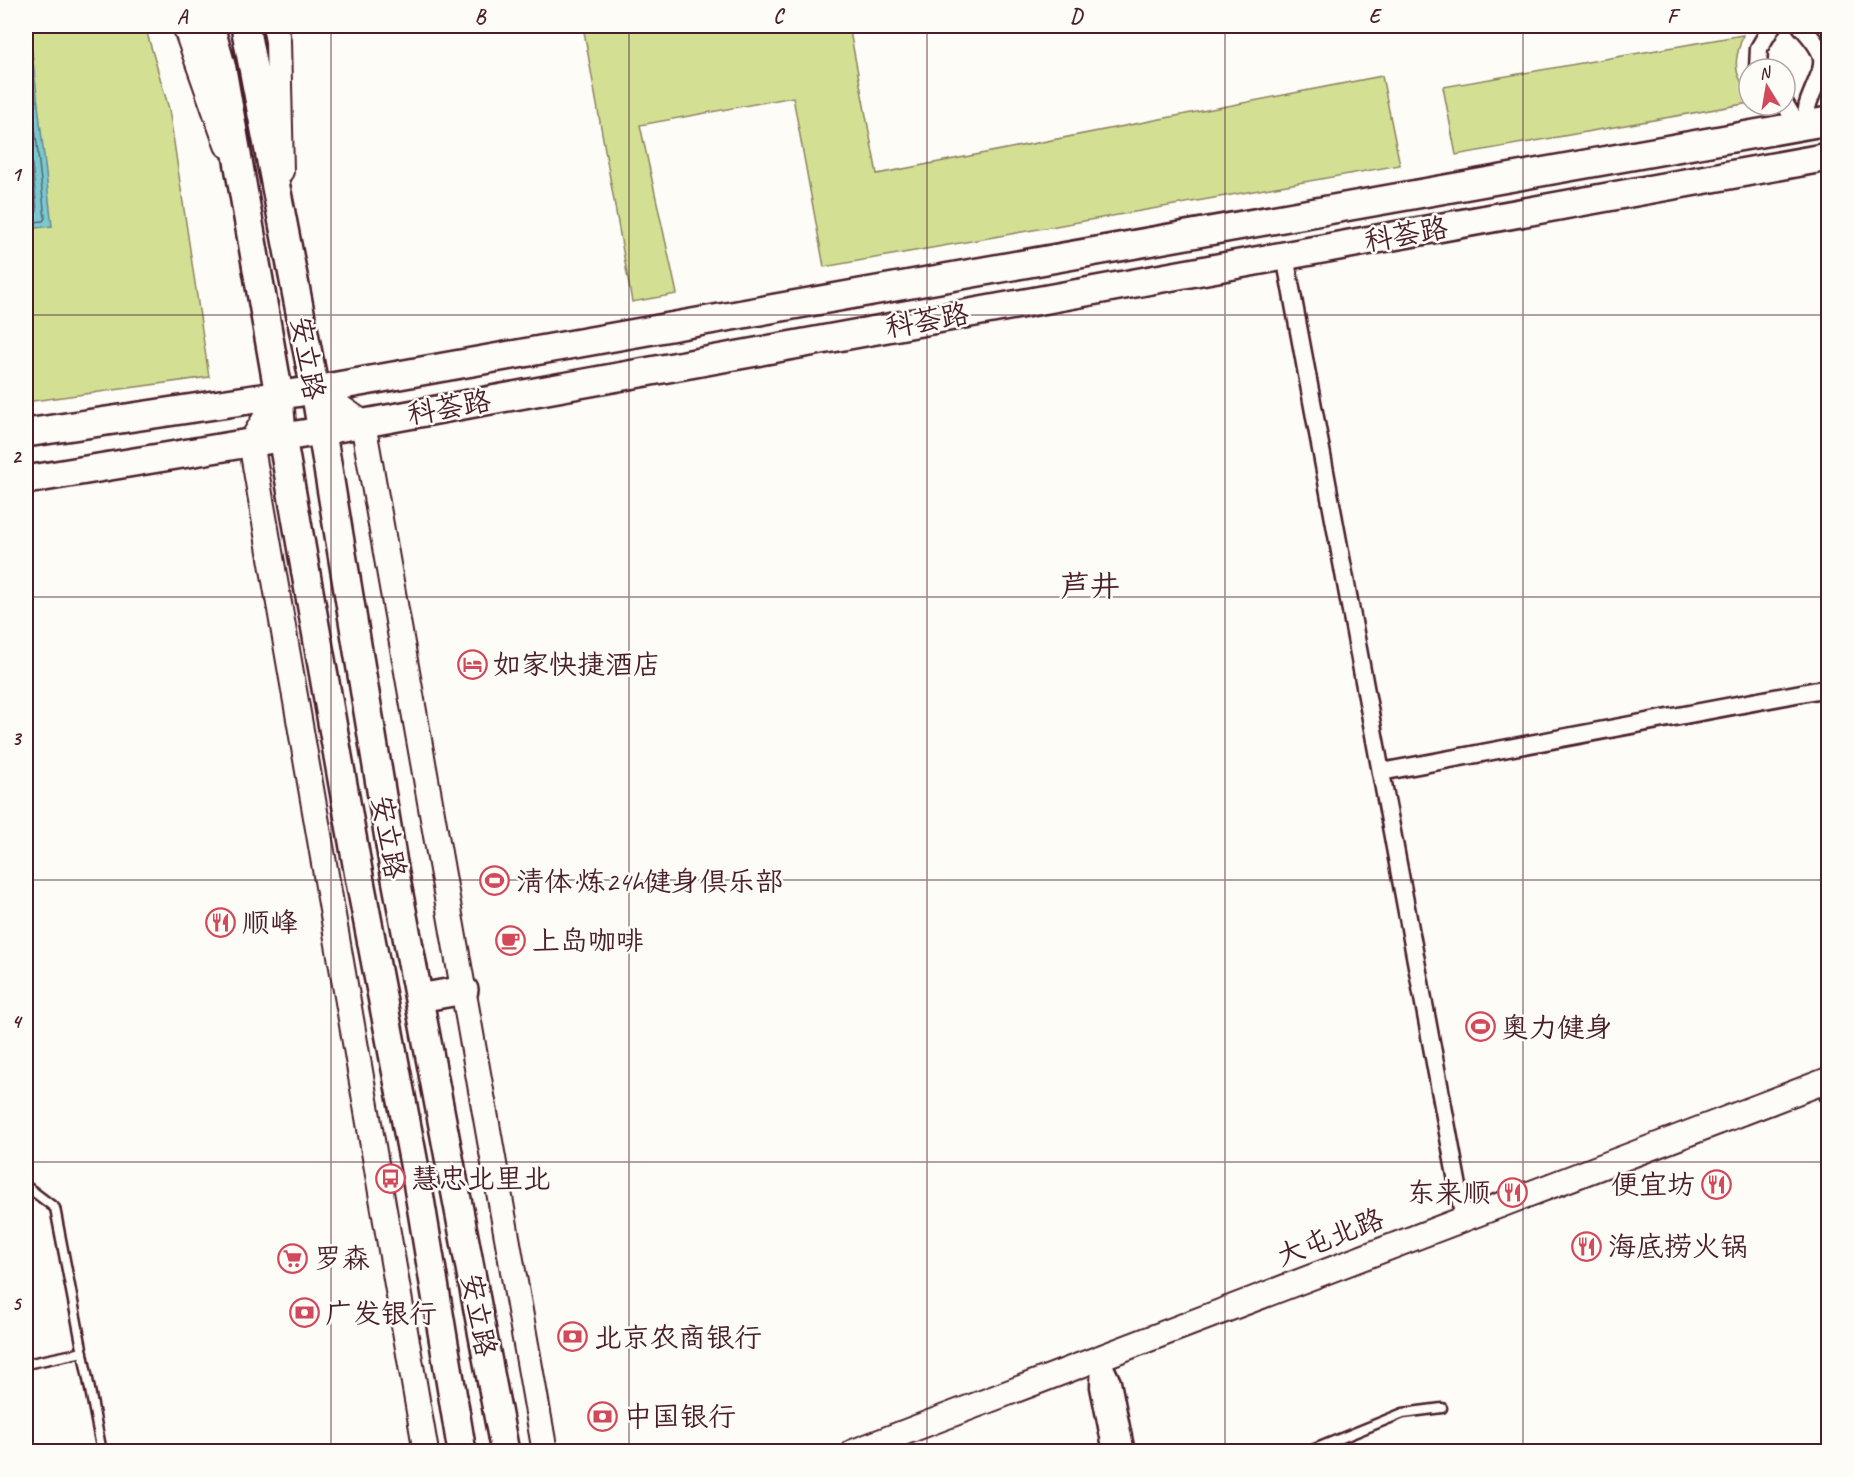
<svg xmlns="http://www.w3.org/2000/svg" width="1854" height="1477" viewBox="0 0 1854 1477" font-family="Caveat,'LXGW WenKai TC',sans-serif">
  <rect width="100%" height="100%" fill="#fdfcf7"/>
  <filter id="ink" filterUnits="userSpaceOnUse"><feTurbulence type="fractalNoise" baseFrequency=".0167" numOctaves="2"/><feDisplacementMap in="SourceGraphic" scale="12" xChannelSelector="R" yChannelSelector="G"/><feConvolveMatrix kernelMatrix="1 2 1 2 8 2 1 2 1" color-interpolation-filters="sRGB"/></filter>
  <g filter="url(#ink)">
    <!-- green -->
    <path fill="#d3e094" stroke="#8e8060" stroke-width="1.5" d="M26 26H145L169 109 209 377 26 402Z
      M583 26H849L877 174 1382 76 1400 165 824 267 793 97 640 125 677 294 632 302Z
      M1743 35C1738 50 1732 66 1741 81 1746 90 1749 92 1749 103L1456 155 1443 87Z"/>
    <!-- water -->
    <path fill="#78c9d0" stroke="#66858e" stroke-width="1.5" d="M26 26H29L52 226 26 229Z"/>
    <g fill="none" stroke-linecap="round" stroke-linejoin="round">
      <!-- shore -->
      <path stroke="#5c636d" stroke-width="1.5" d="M26 45 45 218 43 221 26 223
        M26 111 37 211 35 214 26 215"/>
      <defs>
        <path id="lane" d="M1821 1086 1828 1106
          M26 1186 55 1208 102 1452
          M26 1364 83 1352
          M1307 1452 1403 1413 1442 1408"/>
        <path id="street" d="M1801 26C1832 60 1824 62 1809 101 1806 108 1806 117 1806 125
          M1758 69 1759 48 1772 26
          M1785 104 1798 126
          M1285 256 1464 1219
          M1381 772 1828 688
          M1100 1356 1112 1382 1126 1452
          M1100 1360 1099 1387 1112 1452"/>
        <path id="secondary" d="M185 26 227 145
          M275 26 278 41 281 171
          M315 390 363 423 545 1452
          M279 395 251 442 426 1452
          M853 1452 1828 1080"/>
        <path id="primary" d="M210 26 222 69 279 395 282 437 359 876 415 1169 462 1452
          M245 26 315 390 393 863 505 1452
          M26 433 315 390 1828 121
          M26 480 321 431 1828 157
          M419 998 464 990"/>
      </defs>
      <!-- lane casing -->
      <use href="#lane" stroke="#4a1f2b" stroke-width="13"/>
      <!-- street casing -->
      <use href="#street" stroke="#4a1f2b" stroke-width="21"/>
      <!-- secondary casing -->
      <use href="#secondary" stroke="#4a1f2b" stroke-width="28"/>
      <!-- primary casing -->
      <use href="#primary" stroke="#4a1f2b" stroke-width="32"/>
      <!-- lane -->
      <use href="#lane" stroke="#fdfcf7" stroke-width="8"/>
      <!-- street -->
      <use href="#street" stroke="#fdfcf7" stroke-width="16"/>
      <!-- secondary -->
      <use href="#secondary" stroke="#fdfcf7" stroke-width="24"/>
      <!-- primary -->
      <use href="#primary" stroke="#fdfcf7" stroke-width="27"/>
    </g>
  </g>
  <!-- grid -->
  <path fill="none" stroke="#4a1f2b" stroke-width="1.5" stroke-opacity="0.55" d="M331 26V1452M629 26V1452M927 26V1452M1225 26V1452M1523 26V1452M26 315H1828M26 597H1828M26 880H1828M26 1162H1828"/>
  <!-- icons -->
  <defs>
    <symbol id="hotel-ring" viewBox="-11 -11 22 22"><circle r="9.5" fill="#fdfcf7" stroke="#d1495b" stroke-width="1.5"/><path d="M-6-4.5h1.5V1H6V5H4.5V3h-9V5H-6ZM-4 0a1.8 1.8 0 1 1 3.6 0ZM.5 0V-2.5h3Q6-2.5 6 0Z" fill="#d1495b"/></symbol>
    <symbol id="stadium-ring" viewBox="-11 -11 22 22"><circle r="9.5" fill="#fdfcf7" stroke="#d1495b" stroke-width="1.5"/><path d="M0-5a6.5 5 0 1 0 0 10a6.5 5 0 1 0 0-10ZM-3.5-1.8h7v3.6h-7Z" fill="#d1495b"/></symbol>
    <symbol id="restaurant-ring" viewBox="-11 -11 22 22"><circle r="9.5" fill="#fdfcf7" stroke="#d1495b" stroke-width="1.5"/><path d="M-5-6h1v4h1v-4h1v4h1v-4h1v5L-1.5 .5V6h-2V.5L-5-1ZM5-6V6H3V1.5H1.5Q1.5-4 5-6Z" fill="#d1495b"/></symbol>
    <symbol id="cafe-ring" viewBox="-11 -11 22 22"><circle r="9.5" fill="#fdfcf7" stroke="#d1495b" stroke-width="1.5"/><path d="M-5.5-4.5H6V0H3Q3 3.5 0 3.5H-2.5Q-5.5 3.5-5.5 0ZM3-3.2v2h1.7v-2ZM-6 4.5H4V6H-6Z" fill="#d1495b"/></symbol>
    <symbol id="bus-ring" viewBox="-11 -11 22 22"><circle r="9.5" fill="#fdfcf7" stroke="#d1495b" stroke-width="1.5"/><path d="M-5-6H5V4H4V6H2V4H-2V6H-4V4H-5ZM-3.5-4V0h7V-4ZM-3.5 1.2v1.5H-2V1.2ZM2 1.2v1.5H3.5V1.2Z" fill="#d1495b"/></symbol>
    <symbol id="supermarket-ring" viewBox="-11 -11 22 22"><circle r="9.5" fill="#fdfcf7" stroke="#d1495b" stroke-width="1.5"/><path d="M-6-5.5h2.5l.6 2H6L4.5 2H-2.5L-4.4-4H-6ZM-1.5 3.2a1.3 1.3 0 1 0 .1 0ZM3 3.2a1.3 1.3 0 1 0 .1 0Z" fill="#d1495b"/></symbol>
    <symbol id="bank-ring" viewBox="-11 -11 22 22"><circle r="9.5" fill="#fdfcf7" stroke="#d1495b" stroke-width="1.5"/><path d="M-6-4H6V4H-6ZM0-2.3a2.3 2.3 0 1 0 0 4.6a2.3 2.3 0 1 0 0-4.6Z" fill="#d1495b"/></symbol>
  </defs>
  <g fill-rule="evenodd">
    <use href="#hotel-ring" x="456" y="648" width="33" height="33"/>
    <use href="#stadium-ring" x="478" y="864" width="33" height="33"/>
    <use href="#restaurant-ring" x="204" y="906" width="33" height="33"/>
    <use href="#cafe-ring" x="494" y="924" width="33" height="33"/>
    <use href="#stadium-ring" x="1464" y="1010" width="33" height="33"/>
    <use href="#bus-ring" x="374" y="1162" width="33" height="33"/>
    <use href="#restaurant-ring" x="1700" y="1168" width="33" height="33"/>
    <use href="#restaurant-ring" x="1496" y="1176" width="33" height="33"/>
    <use href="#restaurant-ring" x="1570" y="1230" width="33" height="33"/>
    <use href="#supermarket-ring" x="276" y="1242" width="33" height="33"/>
    <use href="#bank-ring" x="288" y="1296" width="33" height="33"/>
    <use href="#bank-ring" x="556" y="1320" width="33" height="33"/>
    <use href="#bank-ring" x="586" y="1400" width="33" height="33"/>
  </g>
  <g text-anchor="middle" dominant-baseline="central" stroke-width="5" stroke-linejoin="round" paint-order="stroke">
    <!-- street labels -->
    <g font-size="28" fill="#4a1f2b" stroke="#fdfcf7">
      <text transform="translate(1406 234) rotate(-10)">科荟路</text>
      <text transform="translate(927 320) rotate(-10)">科荟路</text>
      <text transform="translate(308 358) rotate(80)">安立路</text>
      <text transform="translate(449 407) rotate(-10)">科荟路</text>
      <text transform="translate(389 837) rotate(80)">安立路</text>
      <text transform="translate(1330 1237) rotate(-21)">大屯北路</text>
      <text transform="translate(479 1315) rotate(79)">安立路</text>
    </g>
    <!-- poi labels -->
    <g font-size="28" fill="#4a1f2b" stroke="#fdfcf7" text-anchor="start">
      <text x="493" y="664">如家快捷酒店</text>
      <text x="516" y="881">清体·炼24h健身俱乐部</text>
      <text x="242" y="922">顺峰</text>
      <text x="532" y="940">上岛咖啡</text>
      <text x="1501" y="1027">奥力健身</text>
      <text x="411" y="1178">慧忠北里北</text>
      <text x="1695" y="1184" text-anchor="end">便宜坊</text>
      <text x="1491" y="1192" text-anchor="end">东来顺</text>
      <text x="1608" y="1246">海底捞火锅</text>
      <text x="314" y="1258">罗森</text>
      <text x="325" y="1313">广发银行</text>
      <text x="594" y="1337">北京农商银行</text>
      <text x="624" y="1416">中国银行</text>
    </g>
    <!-- neighbourhood labels -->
    <g font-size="30" fill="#4a1f2b" stroke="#fdfcf7">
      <text x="1090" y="586">芦井</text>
    </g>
  </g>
  <!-- margin -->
  <rect width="1854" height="1477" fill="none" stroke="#fdfcf7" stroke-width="66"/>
  <!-- north arrow -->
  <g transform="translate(1767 87) rotate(349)"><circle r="28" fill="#fdfcf7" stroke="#b5a4a5" stroke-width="1.5"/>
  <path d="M0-4.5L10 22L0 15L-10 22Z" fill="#d1495b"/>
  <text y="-9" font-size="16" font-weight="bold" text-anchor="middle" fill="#4a1f2b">N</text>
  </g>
  <rect x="33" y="33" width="1788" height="1411" fill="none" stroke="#4a1f2b" stroke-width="2"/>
  <g font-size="20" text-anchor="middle" font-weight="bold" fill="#4a1f2b">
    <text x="182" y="23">A</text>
    <text x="480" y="23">B</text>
    <text x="778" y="23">C</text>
    <text x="1076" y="23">D</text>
    <text x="1374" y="23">E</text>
    <text x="1672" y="23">F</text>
    <text x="16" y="181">1</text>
    <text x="16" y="463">2</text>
    <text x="16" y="745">3</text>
    <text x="16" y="1028">4</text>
    <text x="16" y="1310">5</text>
  </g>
</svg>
